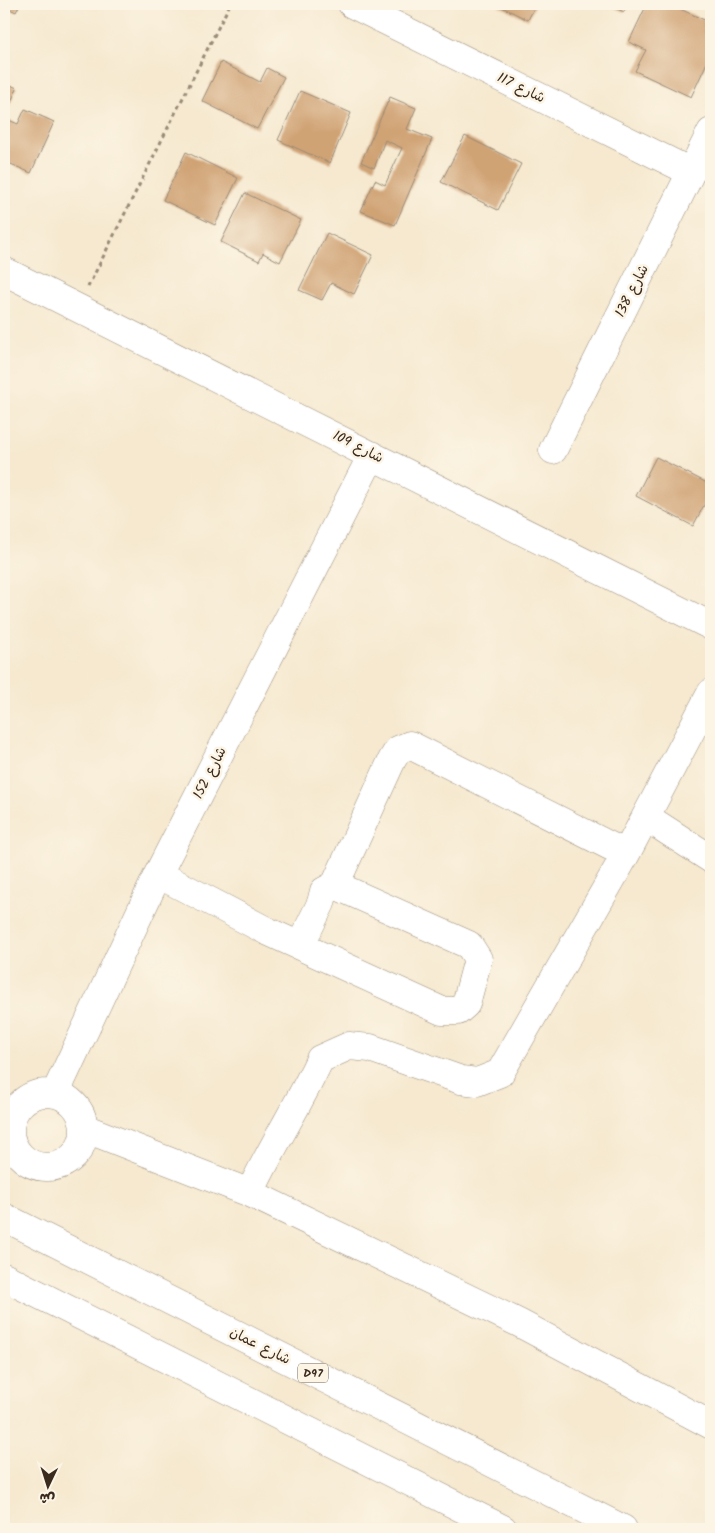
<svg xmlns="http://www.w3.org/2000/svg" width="715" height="1533" viewBox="0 0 715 1533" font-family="Kalam,'Playpen Sans Arabic',sans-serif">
  <rect width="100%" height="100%" fill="#fcf5e5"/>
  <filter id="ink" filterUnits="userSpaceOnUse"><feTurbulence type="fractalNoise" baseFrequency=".02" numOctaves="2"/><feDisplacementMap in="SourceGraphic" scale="10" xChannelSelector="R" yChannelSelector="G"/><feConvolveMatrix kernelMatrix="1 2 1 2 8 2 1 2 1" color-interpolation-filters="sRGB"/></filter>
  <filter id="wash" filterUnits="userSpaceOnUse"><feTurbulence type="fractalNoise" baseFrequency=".0096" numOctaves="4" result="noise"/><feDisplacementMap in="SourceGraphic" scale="20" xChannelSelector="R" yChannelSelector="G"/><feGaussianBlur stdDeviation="1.12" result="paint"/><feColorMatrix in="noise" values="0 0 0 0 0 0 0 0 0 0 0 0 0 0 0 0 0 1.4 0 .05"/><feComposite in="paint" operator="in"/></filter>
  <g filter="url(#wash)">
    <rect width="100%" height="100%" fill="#f6e9d0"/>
    <g id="blocks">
      <!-- building -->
      <path fill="#d0a375" d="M4 4H20L16 12 4 6Z
        M496 4H536L528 20Z
        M606 4H628L624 12Z
        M647 4H669L711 23V54L691 97 635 71 646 50 629 42Z
        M221 62 260 82 267 68 284 77 257 129 202 101Z
        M4 82 17 88 4 118 18 124 25 109 54 122 31 173 4 161Z
        M300 91 351 113 330 163 278 140Z
        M390 97 416 108 407 129 432 139 395 225 361 211 375 180 385 185 402 148 385 140 374 168 361 162Z
        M465 136 521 164 498 210 441 182Z
        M186 152 238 178 215 225 163 200Z
        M245 193 301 220 280 262 263 253 259 261 221 242Z
        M327 233 373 255 354 294 331 283 322 300 299 290Z
        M656 457 711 485V492L693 526 636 496Z"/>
    </g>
  </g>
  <g filter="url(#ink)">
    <use href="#blocks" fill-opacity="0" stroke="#988a77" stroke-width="1"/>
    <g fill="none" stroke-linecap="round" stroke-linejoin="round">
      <defs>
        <path id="minor" d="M352 4 691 172
          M4 271 711 626
          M553 450 711 132
          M646 817 711 859
          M158 874 267 931 442 1011H458L466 1004 478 959 469 945 335 885 324 891 321 903 300 946
          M335 885 392 760 398 750 410 745 626 854
          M10 1130a37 37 0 1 1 74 0a37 37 0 1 1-74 0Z
          M55 1094 158 874 372 455
          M84 1128 250 1193 519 1323 711 1425
          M250 1193C271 1147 299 1105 320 1059L349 1046 370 1048 461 1080 477 1082 500 1073 626 854 711 693"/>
        <path id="major" d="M4 1217 623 1529
          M4 1277 503 1529"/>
      </defs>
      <!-- minor casing -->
      <use href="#minor" stroke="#988a77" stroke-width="29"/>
      <!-- major casing -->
      <use href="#major" stroke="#988a77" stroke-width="29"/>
      <!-- path -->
      <path stroke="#988a77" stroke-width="3" stroke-dasharray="4 4" stroke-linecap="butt" d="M88 287 230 4"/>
      <!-- minor -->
      <use href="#minor" stroke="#fff" stroke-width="28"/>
      <!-- major -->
      <use href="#major" stroke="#fff" stroke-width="28"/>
    </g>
  </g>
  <g text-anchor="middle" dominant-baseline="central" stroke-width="5" stroke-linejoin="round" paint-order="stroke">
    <!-- shield labels -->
    <rect fill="#fcf5e5" stroke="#75675a" stroke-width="1" x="298" y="1363.5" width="30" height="19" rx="4"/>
    <g font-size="12" font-weight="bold" fill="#3b2a1e">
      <text x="313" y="1373">D97</text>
    </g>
    <!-- street labels -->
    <g font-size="14" fill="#3b2a1e" stroke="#fcf5e5">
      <text transform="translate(521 88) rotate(26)">شارع 117</text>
      <text transform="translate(632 291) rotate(-63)">شارع 138</text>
      <text transform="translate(358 447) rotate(27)">شارع 109</text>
      <text transform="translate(210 773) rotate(-63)">شارع 152</text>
      <text transform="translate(260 1346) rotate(27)">شارع عمان</text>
    </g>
  </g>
  <!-- margin -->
  <rect width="715" height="1533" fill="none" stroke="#fcf5e5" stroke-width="20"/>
  <!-- north arrow -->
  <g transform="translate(48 1486) rotate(184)" stroke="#fcf5e5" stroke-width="4" paint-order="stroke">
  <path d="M0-4L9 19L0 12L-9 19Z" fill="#3b2a1e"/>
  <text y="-8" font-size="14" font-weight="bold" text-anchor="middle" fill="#3b2a1e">ش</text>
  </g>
</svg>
